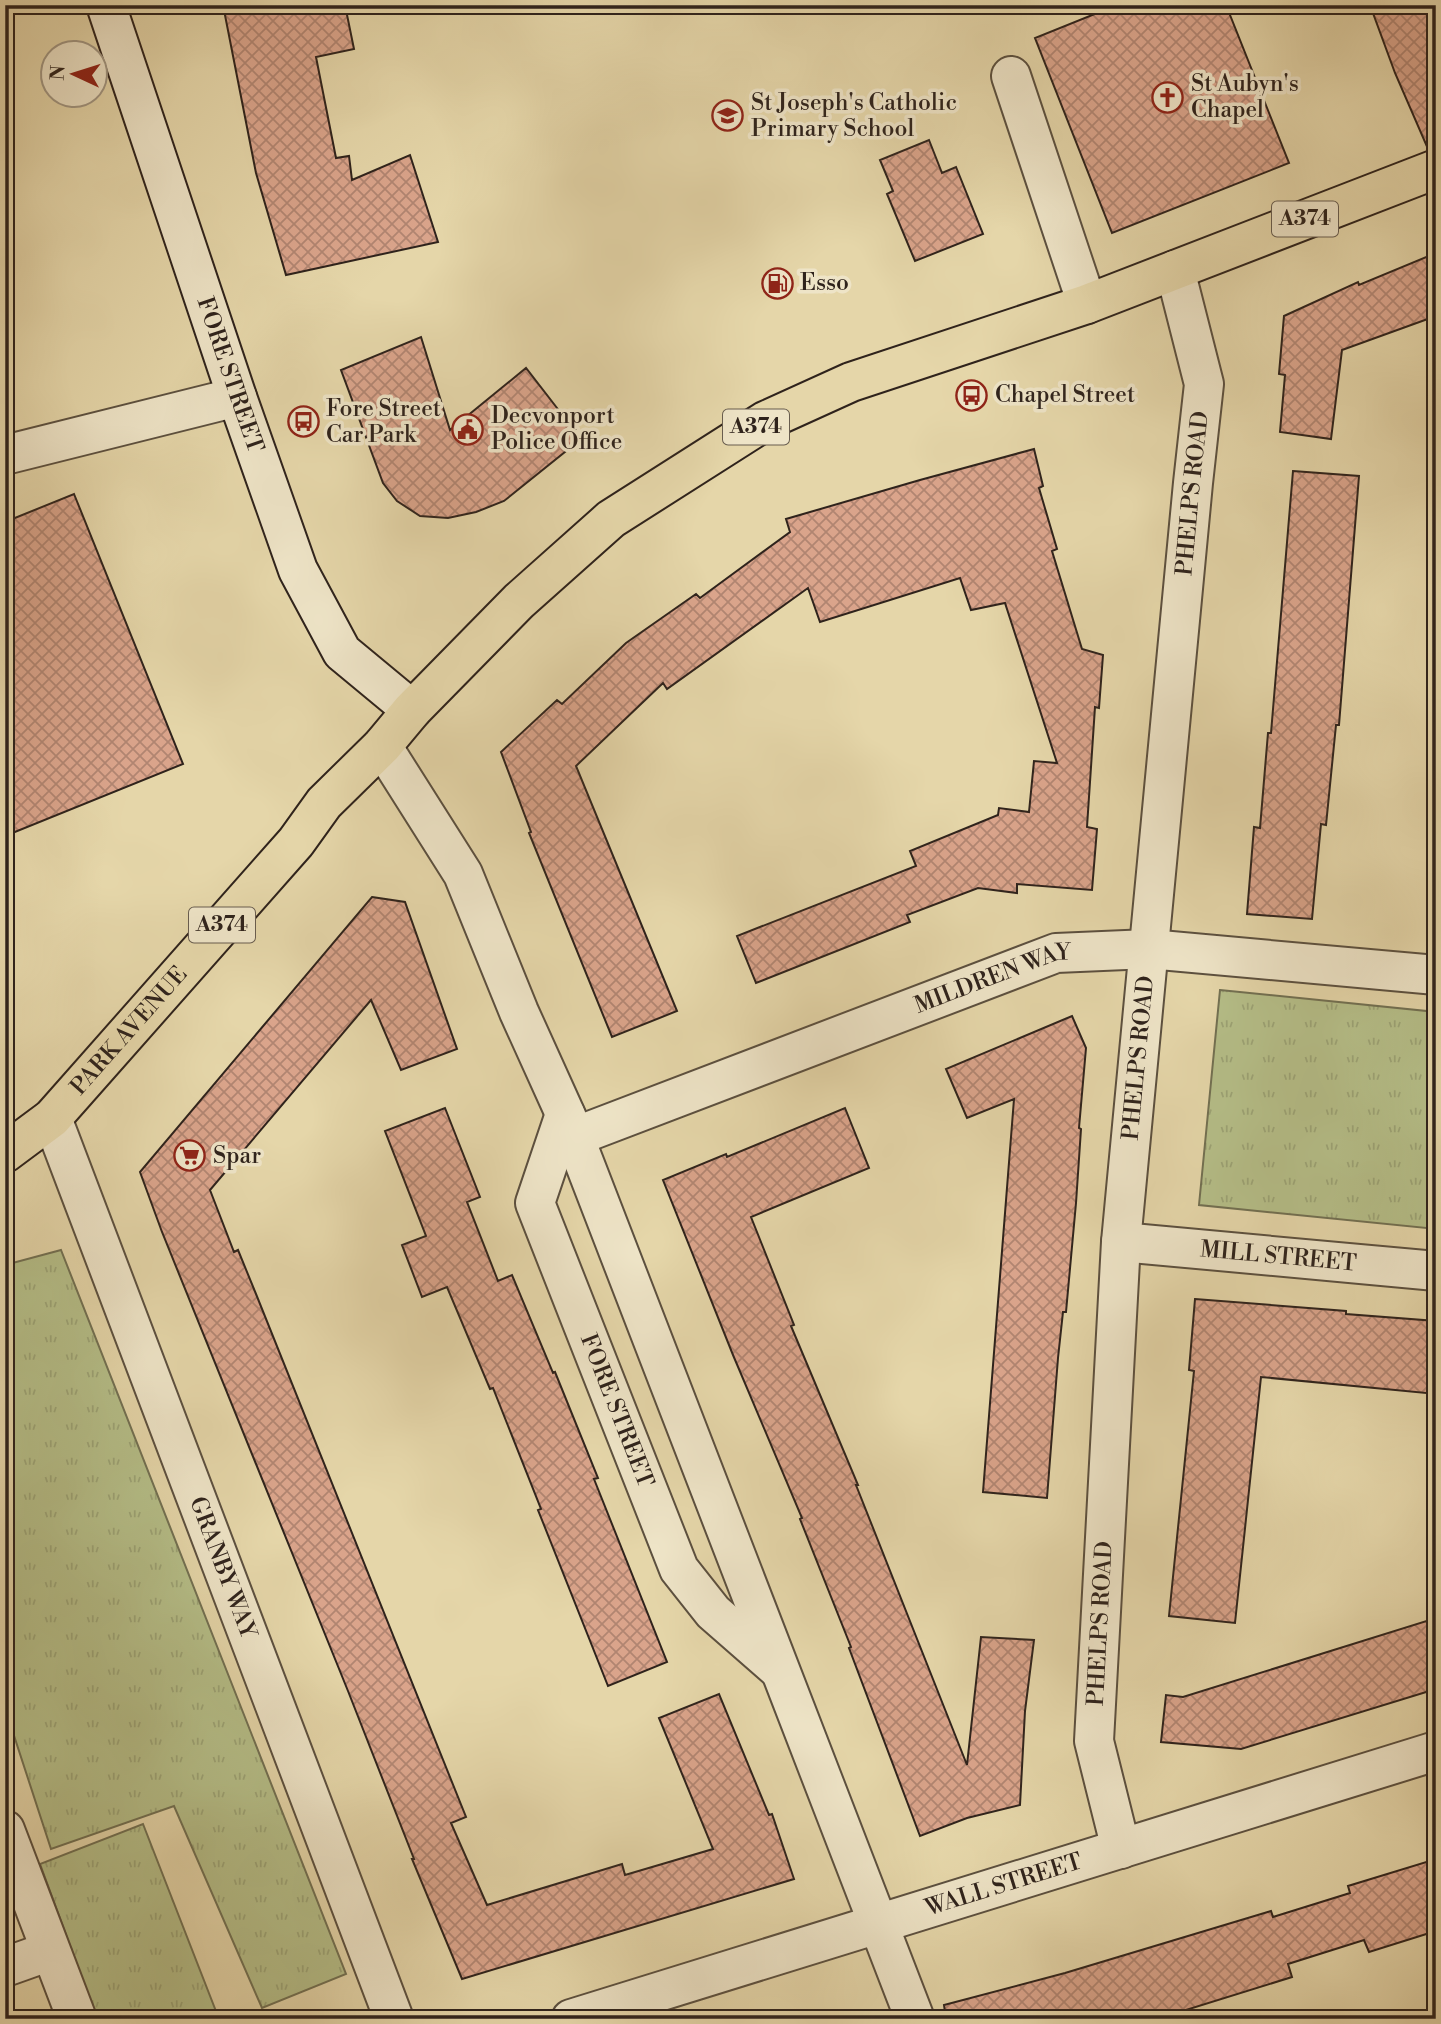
<svg xmlns="http://www.w3.org/2000/svg" width="1441" height="2024" viewBox="0 0 1441 2024" font-family="'Libre Bodoni',serif">
  <defs>
    <pattern id="park-tufts" width="24" height="20" patternUnits="userSpaceOnUse" patternTransform="scale(1.75)"><rect width="24" height="20" fill="#b5be88"/><path d="M3 7l-1-3M5 7V3M7 7l1-3M15 17l-1-3M17 17v-4M19 17l1-3" fill="none" stroke="#9ca375"/></pattern>
    <pattern id="building-cross-hatch" width="8" height="8" patternUnits="userSpaceOnUse" patternTransform="scale(1.75)"><rect width="8" height="8" fill="#daa48b"/><path d="M0 0l8 8M0 8l8-8" fill="none" stroke="#b18571"/></pattern>
  </defs>
  <rect width="100%" height="100%" fill="#e5d6a9"/>
  <filter id="stains"><feTurbulence type="fractalNoise" baseFrequency=".00286" numOctaves="4"/><feColorMatrix values="0 0 0 0 .2 0 0 0 0 .09 0 0 0 0 .02 0 0 0 .5 -.17"/></filter>
  <radialGradient id="worn" r=".72"><stop offset=".6" stop-color="#630" stop-opacity="0"/><stop offset="1" stop-color="#630" stop-opacity=".3"/></radialGradient>
  <!-- park -->
  <path fill="url(#park-tufts)" stroke="#727052" stroke-width="2" d="M1220 990 1436 1012V1229L1199 1205Z
    M61 1250 346 1974 262 2008 174 1806 51 1849 5 1708V1265Z
    M143 1824 219 2019H97L40 1864Z"/>
  <!-- building -->
  <path fill="url(#building-cross-hatch)" stroke="#2f231c" stroke-width="2" d="M223 5H345L354 49 316 57 336 158 349 156 352 180 410 155 438 242 286 275 256 173Z
    M1117 5H1226L1289 163 1112 233 1035 38Z
    M1370 5H1436V148L1428 149 1395 73Z
    M929 140 942 173 956 167 983 234 915 261 887 194 893 191 880 160Z
    M1436 253V316L1342 350 1331 439 1280 432 1285 375 1279 374 1284 316 1358 282 1359 285Z
    M421 337 450 430 526 368 581 439 504 501 476 512 448 518 420 516 397 501 383 483 341 370Z
    M1034 449 1043 486 1039 488 1057 549 1052 551 1082 649 1103 655 1099 708 1095 707 1087 827 1097 829 1092 890 1017 884V893L978 888 907 915 910 922 756 983 737 936 916 866 910 851 998 815 999 808 1029 812 1034 761 1057 763 1005 603 971 610 960 578 820 622 808 588 667 689 663 683 576 766 677 1011 612 1037 529 833 531 832 501 752 557 700 562 704 626 643 696 594 700 598 790 532 786 519 920 480Z
    M1293 471 1359 476 1339 725H1336L1326 825 1321 824 1312 919 1247 914 1254 827 1260 828 1268 733H1271Z
    M74 494 183 764 5 836V522Z
    M372 897 405 902 457 1049 401 1070 371 1000 210 1190 234 1252 238 1250 256 1294 466 1817 451 1823 487 1905 622 1864 625 1875 713 1849 659 1718 719 1694 769 1815 772 1814 794 1879 462 1979 412 1859H414L348 1691 162 1232 140 1172Z
    M1072 1016 1086 1048 1079 1128 1081 1129 1076 1203 1066 1312H1063L1058 1358 1047 1498 983 1492 1014 1099 967 1118 946 1069Z
    M445 1108 480 1197 467 1202 498 1281 512 1275 553 1373 555 1372 598 1478 594 1479 667 1662 608 1686 538 1510 541 1509 493 1388 490 1389 447 1287 422 1297 402 1245 426 1236 385 1131Z
    M845 1108 869 1168 751 1217 794 1325 791 1326 858 1485H856L967 1765 981 1637 1034 1640 1025 1711 1020 1805 967 1818 920 1836 849 1648 851 1647 800 1519 802 1518 733 1355 663 1180 726 1154 727 1157Z
    M1195 1299 1346 1311V1314L1436 1321V1394L1261 1377 1235 1623 1169 1616 1194 1371 1189 1370Z
    M1436 1618V1689L1241 1749 1161 1742 1166 1695 1183 1697Z
    M1436 1859V1931L1369 1952 1364 1940 1288 1964 1292 1977 1157 2019H946L944 2005 1065 1973 1271 1911 1273 1917 1350 1893 1348 1886Z"/>
  <g fill="none" stroke-linecap="round" stroke-linejoin="round">
    <defs>
      <g id="street">
        <path d="M1011 76 1087 304"/>
        <path d="M5 455 237 397"/>
        <path d="M382 746 463 874 519 1012 567 1118 915 2019"/>
        <path id="s1" d="M565 1114 535 1203 679 1569 713 1612 777 1668"/>
        <path id="s2" d="M52 1118 394 2019"/>
        <path id="s3" d="M574 1137 1056 953 1149 949 1436 975"/>
        <path id="s4" d="M1121 1242 1436 1271"/>
        <path d="M5 1830 77 2019"/>
        <path id="s5" d="M1121 1849 1094 1741 1121 1242 1193 483 1204 384 1175 270"/>
        <path d="M5 1967 50 1951"/>
        <path id="s6" d="M571 2019 1436 1751"/>
      </g>
      <g id="secondary">
        <path id="s7" d="M106 5 237 397 298 570 342 652 412 710"/>
      </g>
      <g id="primary">
        <path id="s8" d="M5 1153 52 1118 296 842 324 803 382 746 412 710 519 601 611 519 765 421 851 382 1087 304 1436 169"/>
      </g>
    </defs>
    <!-- street casing -->
    <use href="#street" stroke="#5c503f" stroke-width="42"/>
    <!-- secondary casing -->
    <use href="#secondary" stroke="#2f231c" stroke-width="42"/>
    <!-- primary casing -->
    <use href="#primary" stroke="#2f231c" stroke-width="42"/>
    <!-- street -->
    <use href="#street" stroke="#eee4c7" stroke-width="38"/>
    <!-- secondary -->
    <use href="#secondary" stroke="#eee4c7" stroke-width="38"/>
    <!-- primary -->
    <use href="#primary" stroke="#e5d6a9" stroke-width="38"/>
  </g>
  <!-- icons -->
  <defs>
    <symbol id="church-ring" viewBox="-11 -11 22 22"><circle r="9.5" fill="#eee4c7" stroke="#8f2418" stroke-width="1.5"/><path d="M-1.2-6h2.4v3.5h3.3v2.4h-3.3V6h-2.4V-.1h-3.3v-2.4h3.3Z" fill="#8f2418"/></symbol>
    <symbol id="school-ring" viewBox="-11 -11 22 22"><circle r="9.5" fill="#eee4c7" stroke="#8f2418" stroke-width="1.5"/><path d="M0-5L7-2L0 1L-7-2ZM-4 1L0 2.5L4 1V4Q0 6-4 4Z" fill="#8f2418"/></symbol>
    <symbol id="fuel-ring" viewBox="-11 -11 22 22"><circle r="9.5" fill="#eee4c7" stroke="#8f2418" stroke-width="1.5"/><path d="M-5.5-6h7V0h2V4h1.3V-2.5L3-4.5l.8-.8L6-3V5H2.5V1h-1V6h-7ZM-4.2-4.7v3.2H.2V-4.7Z" fill="#8f2418"/></symbol>
    <symbol id="bus-ring" viewBox="-11 -11 22 22"><circle r="9.5" fill="#eee4c7" stroke="#8f2418" stroke-width="1.5"/><path d="M-5-6H5V4H4V6H2V4H-2V6H-4V4H-5ZM-3.5-4V0h7V-4ZM-3.5 1.2v1.5H-2V1.2ZM2 1.2v1.5H3.5V1.2Z" fill="#8f2418"/></symbol>
    <symbol id="civic-ring" viewBox="-11 -11 22 22"><circle r="9.5" fill="#eee4c7" stroke="#8f2418" stroke-width="1.5"/><path d="M-.6-6.5H3V-4.5H.6V-3L4-1V1h2V6H-6V1h2V-1L-.6-3ZM-1.2 2.5V6h2.4V2.5Z" fill="#8f2418"/></symbol>
    <symbol id="supermarket-ring" viewBox="-11 -11 22 22"><circle r="9.5" fill="#eee4c7" stroke="#8f2418" stroke-width="1.5"/><path d="M-6-5.5h2.5l.6 2H6L4.5 2H-2.5L-4.4-4H-6ZM-1.5 3.2a1.3 1.3 0 1 0 .1 0ZM3 3.2a1.3 1.3 0 1 0 .1 0Z" fill="#8f2418"/></symbol>
  </defs>
  <g fill-rule="evenodd">
    <use href="#church-ring" x="1150" y="80" width="35" height="35"/>
    <use href="#school-ring" x="710" y="98" width="35" height="35"/>
    <use href="#fuel-ring" x="760" y="266" width="35" height="35"/>
    <use href="#bus-ring" x="954" y="378" width="35" height="35"/>
    <use href="#bus-ring" x="286" y="404" width="35" height="35"/>
    <use href="#civic-ring" x="450" y="412" width="35" height="35"/>
    <use href="#supermarket-ring" x="172" y="1138" width="35" height="35"/>
  </g>
  <g text-anchor="middle" dominant-baseline="central" stroke-width="7" stroke-linejoin="round" paint-order="stroke">
    <!-- shield labels -->
    <g fill="#eee4c7" stroke="#685d4f" stroke-width="2">
      <rect x="1272" y="201.5" width="66" height="35" rx="5"/>
      <rect x="723" y="409.5" width="66" height="35" rx="5"/>
      <rect x="189" y="907.5" width="66" height="35" rx="5"/>
    </g>
    <g font-size="21" font-weight="bold" fill="#2f231c">
      <text x="1305" y="219">A374</text>
      <text x="756" y="427">A374</text>
      <text x="222" y="925">A374</text>
    </g>
    <!-- poi labels -->
    <g font-size="23" fill="#2f231c" stroke="#eee4c7" text-anchor="start">
      <text x="1191" y="84">St Aubyn's<tspan x="1191" dy="26">Chapel</tspan></text>
      <text x="751" y="103">St Joseph's Catholic<tspan x="751" dy="26">Primary School</tspan></text>
      <text x="800" y="283">Esso</text>
      <text x="995" y="395">Chapel Street</text>
      <text x="326" y="409">Fore Street<tspan x="326" dy="26">Car Park</tspan></text>
      <text x="491" y="416">Decvonport<tspan x="491" dy="26">Police Office</tspan></text>
      <text x="213" y="1156">Spar</text>
    </g>
    <!-- street labels -->
    <g font-size="23" fill="#2f231c" stroke="#eee4c7">
      <text stroke="none"><textPath href="#s7" startOffset="390">FORE STREET</textPath></text>
      <text stroke="none"><textPath href="#s5" startOffset="1363">PHELPS ROAD</textPath></text>
      <text stroke="none"><textPath href="#s3" startOffset="448">MILDREN WAY</textPath></text>
      <text stroke="none"><textPath href="#s8" startOffset="175">PARK AVENUE</textPath></text>
      <text stroke="none"><textPath href="#s5" startOffset="796">PHELPS ROAD</textPath></text>
      <text stroke="none"><textPath href="#s4" startOffset="158">MILL STREET</textPath></text>
      <text stroke="none"><textPath href="#s1" startOffset="317">FORE STREET</textPath></text>
      <text stroke="none"><textPath href="#s2" startOffset="481">GRANBY WAY</textPath></text>
      <text stroke="none"><textPath href="#s5" startOffset="229">PHELPS ROAD</textPath></text>
      <text stroke="none"><textPath href="#s6" startOffset="453">WALL STREET</textPath></text>
    </g>
  </g>
  <!-- margin -->
  <rect width="1441" height="2024" fill="none" stroke="#e5d6a9" stroke-width="28"/>
  <rect x="7" y="7" width="1427" height="2010" fill="none" stroke="#2f231c" stroke-width="3.5"/>
  <rect x="14" y="14" width="1413" height="1996" fill="none" stroke="#2f231c" stroke-width="2"/>
  <!-- north arrow -->
  <g transform="translate(74 74) rotate(274)"><circle r="33" fill="#eee4c7" stroke="#a29783" stroke-width="2"/>
  <path d="M0-5L12 26L0 18L-12 26Z" fill="#8f2418"/>
  <text y="-10" font-size="19" font-weight="bold" text-anchor="middle" fill="#2f231c">N</text>
  </g>
  <rect width="100%" height="100%" filter="url(#stains)"/>
  <rect width="100%" height="100%" fill="url(#worn)"/>
</svg>
